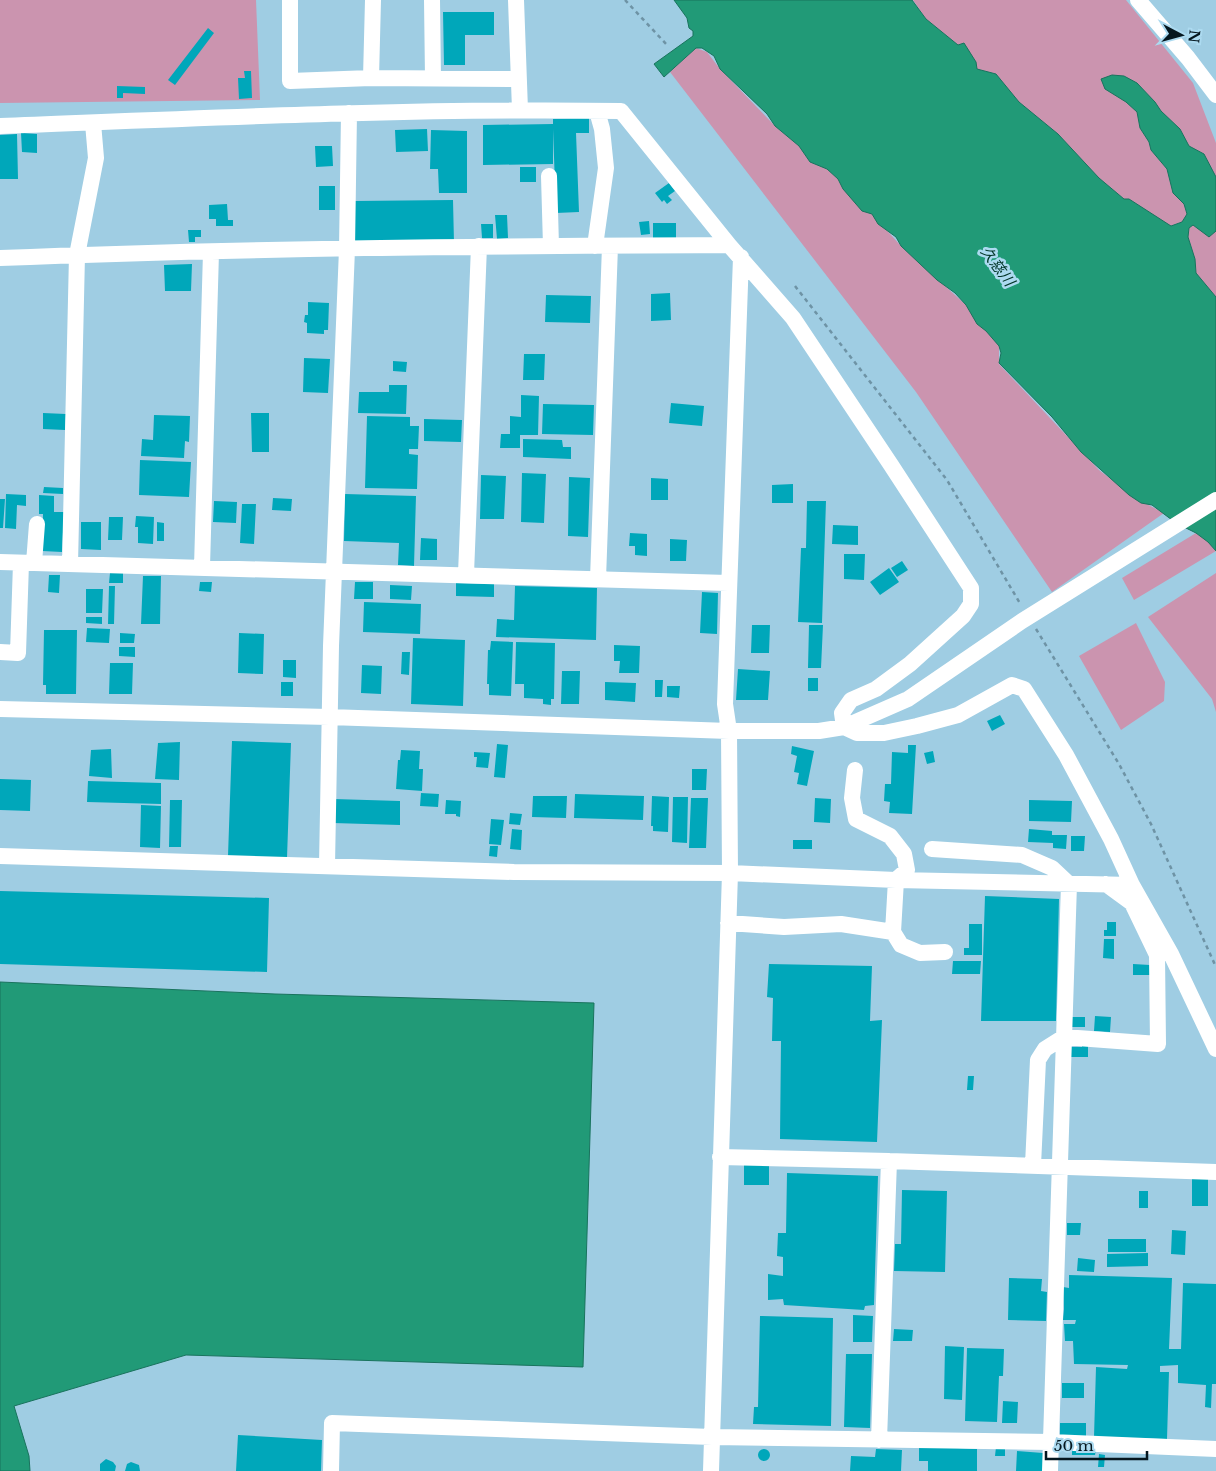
<svg xmlns="http://www.w3.org/2000/svg" width="1216" height="1471" viewBox="0 0 1216 1471" font-family="'Libre Baskerville','Noto Sans JP',serif">
  <rect width="100%" height="100%" fill="#9fcde3"/>
  <!-- green -->
  <path fill="#cb94af" d="M0 0H256L260 100 0 103Z
    M913 0H1126L1193 83 1216 143V177L1204 154 1189 146 1180 129 1161 111 1155 102 1137 83 1124 76 1126 102 1137 112 1140 128 1149 142 1151 150 1167 169 1173 193 1184 204 1187 214 1182 222 1170 226 1129 199H1124L1099 178 1058 134 1019 102 996 74 977 69 958 45 926 19Z
    M696 48 707 52 720 69 775 126 799 146 810 162 827 169 838 179 843 189 872 214 901 246 966 305 999 346V364L1099 470 1137 499 1164 513 1052 592 916 392 670 72Z
    M1193 225 1197 228 1216 231V229V297L1196 273 1195 259 1188 237 1189 228Z
    M1196 533 1208 542 1216 551 1134 600 1122 578Z
    M1216 573V712L1212 699 1148 617Z
    M1136 623 1165 682 1164 701 1121 730 1079 656Z"/>
  <!-- water -->
  <path fill="#219a77" stroke="#19735d" d="M674 0H912L926 19 958 45 964 43 976 62 977 69 996 74 1019 102 1058 134 1099 178 1124 199H1129L1171 226 1182 222 1187 214 1184 204 1173 193 1167 169 1151 150 1149 142 1140 128 1137 112 1126 102 1105 89 1101 79 1112 75 1124 76 1137 83 1155 102 1161 111 1180 129 1189 146 1204 154 1216 177V231L1209 237 1193 225 1189 228 1188 237 1195 259 1196 273 1216 297V551L1208 542 1196 533 1176 523 1152 505 1141 503 1129 495 1081 452 1052 417 999 363 1001 353 999 346 986 331 977 324 966 305 955 293 937 280 901 246 896 237 878 224 872 214 862 211 843 189 838 179 827 169 810 162 799 146 775 126 767 114 720 69 714 56 702 48H696L664 77 654 64 693 36V31L689 28 687 18Z
    M0 982 275 994 594 1003 583 1367 186 1355 14 1406 29 1456 30 1471H0Z"/>
  <!-- building -->
  <path fill="#00a7ba" d="M443 12H494V35H465V65H444Z
    M208 28 214 33 175 85 168 80Z
    M244 71H251L252 98 239 99 238 78H245Z
    M117 86 145 87V94L123 93V98H117Z
    M589 118V133H576L579 212 556 213 553 129V164L483 165V125L553 124V119Z
    M427 129 428 151 396 152 395 130Z
    M431 130 467 131V193H439L438 169H430Z
    M21 133 37 134V153L22 152Z
    M17 134 18 179H0V135Z
    M315 146H332L333 166 316 167Z
    M520 167H536V182H520Z
    M669 183 675 191 668 196 672 200 667 204 664 200 662 202 655 193Z
    M319 186H335V210H319Z
    M453 200 454 243 354 244V201Z
    M227 204 228 220H233V226H216V219H209V205Z
    M495 215H507L508 238 497 239Z
    M649 221 650 234 641 235 639 222Z
    M653 223H676V238H653Z
    M481 224H493V238H482Z
    M188 230H201V237H195V242H189Z
    M192 264 191 291H165L164 265Z
    M670 293 671 320 651 321V294Z
    M546 295 591 296 590 323 545 322Z
    M308 302 329 303 328 330H324V334L307 333V323L304 322 305 315H308Z
    M524 354H545L544 380H523Z
    M304 358 330 359 328 393 303 392Z
    M393 361 407 362 406 372 393 371Z
    M389 385H407L406 414 358 413 359 392H389Z
    M521 395 539 396 538 435H520V448H500L501 434H510V416L521 417Z
    M671 403 704 406 702 426 669 423Z
    M543 404 594 405 593 435 542 434Z
    M43 413 66 414 65 430 43 429Z
    M251 413H269V452H252Z
    M154 415 190 416 189 442 185 441 184 458 141 456 142 439 153 440Z
    M367 416 410 417V426H419L418 449H409V454L418 455 417 489 365 488Z
    M424 419 462 420 461 442 424 441Z
    M523 439 562 440 563 447H571V459L523 457Z
    M140 460 191 462 189 497 139 495Z
    M522 473 546 474 544 523 521 522Z
    M481 475 506 476 504 519H480Z
    M569 477 590 478 588 537 568 536Z
    M651 478 668 479V500H651Z
    M793 484V503H772V485Z
    M44 487 63 488V494L43 493Z
    M6 494 26 495V506L17 505 16 529 5 528Z
    M345 494 416 496 414 566 398 565 399 543 344 541Z
    M39 495 54 496V512H64L62 552 42 551 43 514H39Z
    M273 498 292 499 291 511 272 510Z
    M0 499H5L3 528H0Z
    M214 501 237 502 236 523 213 522Z
    M807 501H826L822 623 798 622 801 548H806Z
    M242 504H256L254 544 240 543Z
    M136 516 154 517 153 544 138 543V527H135Z
    M109 517H123L122 540H108Z
    M81 522H101V550L81 549Z
    M157 522 164 523V541H157Z
    M833 525 858 526V545L832 544Z
    M630 533 647 534V556L635 555V546H629Z
    M421 538 437 539V560H420Z
    M670 539 687 540 686 561H670Z
    M844 554H865L864 580 844 579Z
    M902 561 908 570 897 577 891 568Z
    M889 568 899 582 880 595 870 582Z
    M110 573H123V583H109Z
    M49 575H60L59 593 48 592Z
    M143 576H161L160 624H141Z
    M200 582H212L211 592 199 591Z
    M355 582H373V599H354Z
    M456 583 494 584V597L456 596Z
    M390 585 412 586 411 600 390 599Z
    M109 586H115L114 624H108Z
    M515 586 597 588 596 640 496 637 497 619 514 620Z
    M86 589H103L102 613H86Z
    M702 592 718 593 717 634 700 633Z
    M364 602 421 604 420 634 363 632Z
    M86 617H102V624L86 623Z
    M752 625H770L769 653H751Z
    M809 625H823L821 668H808Z
    M87 628 110 629 109 643 86 642Z
    M44 630H77L76 694H46V685H43Z
    M120 633 135 634 134 643H120Z
    M239 633 264 634 263 674 238 673Z
    M413 638 465 640 463 706 411 704Z
    M491 641 513 642 511 696 489 695V684H487L488 650H490Z
    M516 642 555 643 554 699H551V705L543 704V699L524 698V684H515Z
    M614 645 640 646 639 673H619L620 661H614Z
    M119 647H135V657L119 656Z
    M402 652H410L409 675 401 674Z
    M283 660H296V678L283 677Z
    M110 663H133L132 694H109Z
    M362 665 382 666 381 694 361 693Z
    M738 669 770 671 768 700H736Z
    M562 671H580L579 704H561Z
    M808 678H818V691H808Z
    M655 680H663L662 697H655Z
    M281 682H293V696H281Z
    M605 682 636 683 635 702 605 700Z
    M667 686H680L679 698 667 697Z
    M1000 715 1005 724 992 731 987 721Z
    M232 741 291 743 287 858 228 856Z
    M180 742 179 780 155 779 158 743Z
    M497 744 508 745 505 778 494 777Z
    M908 745H916L912 814 889 813 890 802 884 801 885 784H891L892 752 908 753Z
    M792 746 814 751 807 786 797 784 799 773 794 772 797 756 791 754Z
    M111 749 112 778 89 776 91 750Z
    M401 750 420 751 419 769H423L422 791 396 789 398 760H400Z
    M933 751 935 762 927 764 924 753Z
    M474 752 490 753 488 768 476 767 477 757H474Z
    M692 769H707L706 790H692Z
    M0 779 31 780 30 811 0 810Z
    M88 781 161 783V804L87 802Z
    M421 793 439 794 438 807 420 806Z
    M575 794 644 796 643 820 574 818Z
    M533 796H567L566 818 532 817Z
    M652 796 669 797 668 832 653 831V826H651Z
    M673 797H688L687 843 672 842Z
    M691 798H708L706 848H689Z
    M815 798 831 799 830 823 814 822Z
    M334 799 400 801V825L333 823Z
    M170 800H182L181 847H169Z
    M446 800 461 801 460 817 456 816V814H445Z
    M1029 800 1072 801 1071 822 1029 821Z
    M141 805 161 806 160 848 140 847Z
    M510 813 522 814 520 825 509 824Z
    M491 819 504 820 501 845 489 844Z
    M512 829 522 830 521 850 510 849Z
    M1029 829 1052 831V835H1067L1066 849 1053 848V843L1028 842Z
    M1071 836H1085L1084 851H1071Z
    M793 840H812V849H793Z
    M490 846H498L497 857 489 856Z
    M0 891 269 898 267 972 0 964Z
    M985 896 1059 899 1056 1021H981Z
    M1107 922H1116V936H1104V930H1107Z
    M969 924H982V955H964V948H969Z
    M1104 939H1114V959L1103 958Z
    M953 961H981L980 974H952Z
    M769 964 872 966 870 1021 882 1020 877 1142 780 1139 781 1041H772L773 998 767 997Z
    M1133 964 1150 965V975H1133Z
    M1095 1016 1111 1017 1110 1032 1094 1031Z
    M1070 1017H1085V1027H1070Z
    M1082 1044H1088V1057H1068V1047H1082Z
    M968 1076H974L973 1090H967Z
    M744 1165H769V1185H744Z
    M787 1173 878 1176 874 1305 865 1306 864 1310 784 1305 783 1299 768 1300V1274L783 1276V1257L777 1256 778 1233H786Z
    M1192 1177H1208V1206H1192Z
    M902 1190 947 1191 945 1272 894 1271 895 1244H901Z
    M1139 1191H1148V1208H1139Z
    M1067 1223H1081L1080 1235H1067Z
    M1172 1230 1186 1231 1185 1255 1171 1254Z
    M1108 1239H1146V1252H1108Z
    M1148 1253V1266L1107 1267V1254Z
    M1078 1258 1095 1260 1094 1272 1077 1271Z
    M1069 1275 1172 1278 1169 1349H1181L1183 1283 1216 1284V1384H1212L1211 1408 1205 1407 1206 1385 1178 1383V1365L1160 1366V1372H1169L1167 1439 1094 1437 1096 1367 1127 1369 1128 1365 1074 1364 1073 1341H1065L1064 1324H1075L1076 1320H1063L1064 1309 1063 1287 1069 1288Z
    M1009 1278 1042 1279 1041 1291 1047 1292 1046 1321 1008 1320Z
    M853 1315 873 1316 872 1342H853Z
    M760 1316 833 1318 831 1426 753 1424 754 1407H758Z
    M894 1329 913 1330 912 1341H893Z
    M945 1346 964 1347 962 1400 944 1399Z
    M967 1348 1004 1349 1003 1376H999L997 1422 965 1421Z
    M846 1354H872L870 1428 844 1427Z
    M1062 1383H1084V1398H1062Z
    M1003 1401 1018 1402 1017 1423H1002Z
    M1060 1423H1086V1436H1060Z
    M238 1435 322 1440 321 1471H236Z
    M919 1446 977 1449V1471H928V1461H919Z
    M996 1447H1005V1456H995Z
    M876 1449 902 1450 901 1471H850L851 1456 875 1457Z
    M1072 1449H1096L1095 1455H1072Z
    M758 1455a6 6 0 1 1 12 0a6 6 0 1 1-12 0Z
    M1017 1451 1043 1453V1471H1016Z
    M1099 1454 1105 1455 1104 1467H1098Z
    M106 1459 113 1462 116 1466 115 1471H100V1464Z
    M131 1462 139 1465 140 1471H125L127 1464Z"/>
  <g fill="none" stroke-linecap="round" stroke-linejoin="round">
    <!-- path -->
    <path stroke="#6e93a5" stroke-width="2.5" stroke-dasharray="4 4" stroke-linecap="butt" d="M625 0 668 46
      M795 286 947 480 1021 605
      M1036 629 1119 764 1151 824 1216 967"/>
    <!-- minor -->
    <path stroke="#fff" stroke-width="16" d="M290 0V81L371 78 518 79
      M432 0 433 78
      M516 0 520 110
      M1138 0 1188 58 1216 95
      M371 78 373 0
      M0 126C207 118 414 108 621 111L729 245 793 318 891 465 971 588V604L963 616 910 664 876 689 851 700 842 713 844 727 857 733H884L917 726 958 715 1012 685 1024 689 1066 755 1111 839 1132 885 1171 954 1216 1049
      M549 176 551 246
      M595 246 606 168 602 129 597 111
      M0 258C243 248 486 246 729 245
      M0 562 728 583
      M34 563 37 524
      M70 564 77 255 96 158 93 123
      M202 567 211 252
      M466 574 479 246
      M598 579 610 246
      M0 652 18 653 21 563
      M0 709 329 717 729 731H819L844 727 908 699 1022 621 1216 500
      M855 770 852 798 856 819 890 836 904 854 907 870 896 880 893 932 901 945 920 953 945 952
      M932 849 1022 855 1052 868 1069 884 1050 1471
      M0 856 514 872 730 873 896 880 1132 885
      M327 866 331 646 347 249 349 113
      M728 923 784 927 841 924 893 932
      M720 1157 889 1161 1216 1172
      M1033 1165 1038 1060 1045 1049 1064 1037 1158 1044 1157 955 1132 903 1106 884
      M879 1440 889 1161
      M331 1471 332 1423 712 1437 1051 1442 1216 1449
      M711 1471 730 873 729 731 725 704 741 257"/>
  </g>
  <g text-anchor="middle" dominant-baseline="central" stroke-width="5" stroke-linejoin="round" paint-order="stroke">
    <!-- water labels -->
    <g font-size="15" font-style="italic" fill="#003425" stroke="#acdaf0">
      <text transform="translate(998 266) rotate(53)">久慈川</text>
    </g>
  </g>
  <!-- north arrow -->
  <g transform="translate(1181 35) rotate(96)" stroke="#acdaf0" stroke-width="4" paint-order="stroke">
  <path d="M0-4L9 19L0 12L-9 19Z" fill="#05171f"/>
  <text y="-8" font-size="14" font-weight="bold" text-anchor="middle" fill="#05171f">N</text>
  </g>
  <!-- scale -->
  <path d="M1046 1451v8h101v-8" fill="none" stroke="#05171f" stroke-width="2.5"/>
  <text x="1054" y="1451" font-size="15" fill="#05171f" stroke="#acdaf0" stroke-width="4" paint-order="stroke">50 m</text>
</svg>
